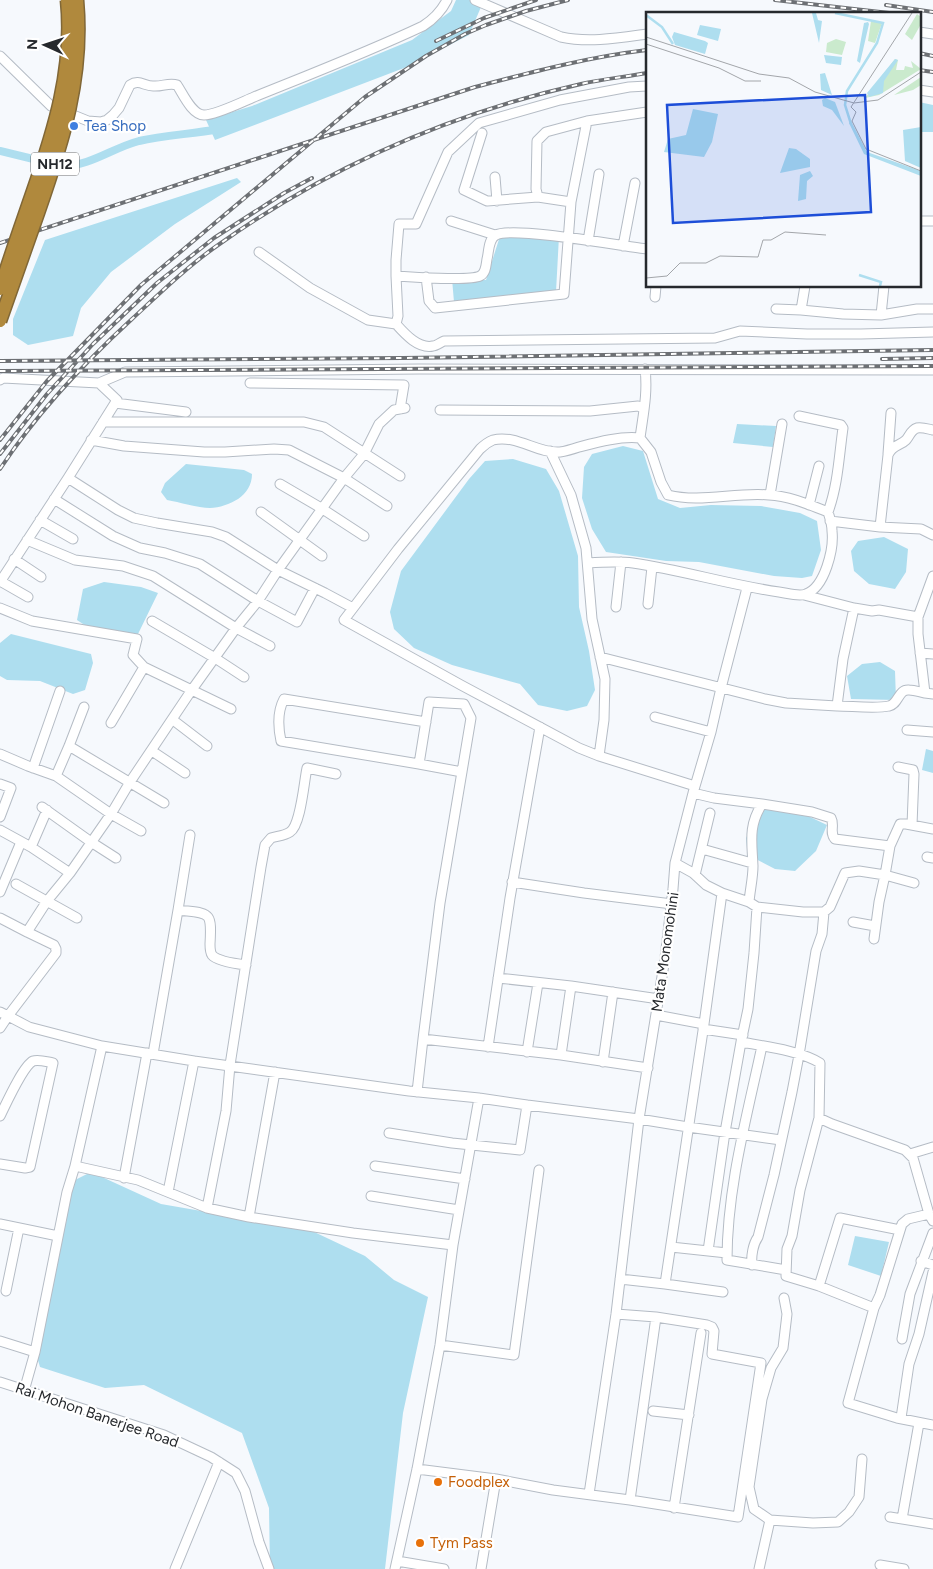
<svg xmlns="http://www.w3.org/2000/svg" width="933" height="1569" viewBox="0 0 933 1569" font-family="Figtree,sans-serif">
  <rect width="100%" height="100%" fill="#f6f9fd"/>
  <!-- water -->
  <path fill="#aedeef" d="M456 0H484L469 35 404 68 215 140 206 120 252 106 412 40 451 11Z
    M919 102 933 105V132H919Z
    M237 178 241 182 175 224 111 272 81 308 73 336 28 345 13 335V319L45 240Z
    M501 233 559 236 556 292 454 302 452 279 486 280Z
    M737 424 776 426 773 447 733 443Z
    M623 446 643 451 658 499 680 508 711 505 761 506 800 513 817 521 821 550 812 576 802 578 774 576 699 562 666 561 606 552 592 529 582 498 584 467 592 454Z
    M513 459 546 469 559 491 578 556 579 607 589 651 595 690 587 706 567 711 538 705 520 684 452 665 414 648 394 629 390 612 401 571 469 479 485 461Z
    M186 464 244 470 252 474C252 496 229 507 210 508 198 508 179 502 167 500L161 492 165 483Z
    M884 537 908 549 906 572 895 589 869 584 854 571 851 551 858 541Z
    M104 582 141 587 158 593 138 634 89 628 77 620 83 589Z
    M11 634 91 654 93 663 85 690 73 694 40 681 7 680 0 676V643Z
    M880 662 895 671 896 700 851 699 847 676 862 664Z
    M926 749 933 751V773L922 770Z
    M765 803 793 809 827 825 816 851 795 871 775 869 750 856 747 847 746 838Z
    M91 1172 161 1204 310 1230 365 1256 394 1280 428 1297 403 1413 385 1569H270L269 1508 242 1433 144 1385 105 1388 40 1367 34 1347 49 1270 66 1223 71 1182Z
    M855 1236 889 1242 881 1276 848 1265Z"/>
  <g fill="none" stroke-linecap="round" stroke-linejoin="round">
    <!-- canal -->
    <path stroke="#aedeef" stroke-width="8" d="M0 151 62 166C91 166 112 148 139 141 165 135 193 134 219 129"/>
    <defs>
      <path id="minor" d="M475 0 561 37C589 43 618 38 647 34
        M919 32 933 34
        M0 56 51 106 88 121 101 122 107 120 113 115 119 108 130 85C139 79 144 86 153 86 162 87 169 82 177 85 183 94 192 115 204 115 216 115 242 102 254 97 311 74 368 52 423 26 434 19 441 12 447 0
        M919 90 933 92
        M482 133 464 190 487 201 538 197
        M495 177 497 201
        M571 202 538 197 536 189 537 141 546 132 587 121 647 112
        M451 221 495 235
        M919 221H933
        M588 241 599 174
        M623 246 635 183
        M259 252 310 288 368 320 396 324 398 316 396 276C410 277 470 281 480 276 486 273 486 265 487 259 489 252 488 239 496 235 512 226 622 246 647 249
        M396 276V260L399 224H416L448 152 479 123 560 100 629 87 647 86
        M426 277 429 301 435 308 564 294 571 202 587 121
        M655 297 656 286
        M776 309 801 310 805 286
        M801 310 843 314 881 315 917 309H933
        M881 315 884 286
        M396 324C405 334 418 349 433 346 436 346 441 342 444 341L715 338 740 331 807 334H861L933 332
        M0 380 3 378 99 383
        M250 383 404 385 400 409
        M115 403 186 412
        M440 410 590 411 638 406 643 408
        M799 416 841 425 843 428C839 456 838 485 828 512
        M103 422H304L324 427 400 476
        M640 438C643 415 648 393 645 369
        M91 440 124 446 204 452H225L274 449 289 450 344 478 387 506
        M550 451 571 495 586 548 592 619 605 679 604 720 599 756
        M888 454 891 413
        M68 478 118 510 134 518 157 523 212 532 226 537 278 570 325 593 353 608
        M280 484 321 508 364 536
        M770 495 782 424
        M54 499 113 536 140 548 165 553 200 564 258 601 297 622 315 588
        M809 505 819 466
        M261 512 322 556
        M40 520 73 539
        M830 521 880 527 888 455C892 445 900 446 906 440 910 435 911 430 917 428 922 427 928 429 933 430
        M880 527 921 529 933 535
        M27 540 75 560 123 566 153 576 236 628 270 646
        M14 559 41 577
        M588 563C603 562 618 561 633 563 682 570 730 585 779 592 787 593 799 597 806 594 825 587 834 549 832 531 832 525 830 518 828 512 810 505 789 496 769 495 735 492 701 503 668 495L661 482 651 452 640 438C620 436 598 442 579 447 573 449 567 451 560 452 538 454 516 434 493 440 488 442 483 446 480 449L398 549 344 620 461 685 579 748 599 756 695 786
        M0 581 28 597
        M0 582 68 478 117 400 99 383 125 372 419 369 933 370
        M804 595 854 608 872 611 879 610 918 617 933 576
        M648 604 652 567
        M616 607 621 562
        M0 608 32 621 137 639 133 655 144 667 231 709
        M854 608 843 659 837 706C851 706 876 709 889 706 899 704 898 689 909 690 914 690 920 692 925 693
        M918 617V634L925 693 933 694
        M152 621 215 658 244 677
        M920 653 933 654
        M600 657 765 699 786 703 837 706
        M655 717 711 732
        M173 720 207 746
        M111 723 144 667
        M907 730 933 732
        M69 746 164 803
        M152 751 185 773
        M0 754 28 766 56 776 69 746 84 707
        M419 764 462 772
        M898 767 913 770 914 774 912 825
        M33 768 60 691
        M56 776 111 814 141 831
        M0 784 11 788 0 817
        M693 793 714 798 762 804
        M42 807 91 842 116 858
        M0 830 31 847 70 873
        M31 847 47 810
        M702 849 752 863
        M927 857 933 858
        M675 863 693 873 706 885 722 893 749 902 757 907 803 912H824L830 907 845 873 859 871 885 875 890 846 900 824H906L933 829
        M695 875 710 813
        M512 882 584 893 672 904
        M16 884 77 918
        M0 892 21 842
        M749 902C750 890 753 878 753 866 752 842 748 826 762 804L812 812 831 818C835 825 829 833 835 839L890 846
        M757 907 754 953 748 1009 741 1042C763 1046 802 1051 820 1063L819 1118 800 1190 792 1236 787 1249 786 1276 819 1286 874 1308
        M178 910 190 835
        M0 918 27 932
        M853 922 875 926
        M874 939 879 902 885 875 914 883
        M498 978 571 986 659 999
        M0 1012 8 1016 0 1028
        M656 1015 704 1024
        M703 1029 743 1035
        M423 1039 440 903 471 718 464 704 429 702 419 764 281 741C278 727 277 712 284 699L426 722
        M102 1046 29 1027 8 1016 56 953V949L54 945 27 932 47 901 70 873 111 814 130 782 191 691 236 628 258 601 278 570 344 478 364 454 379 424 394 410 405 408
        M762 1046C747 1116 727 1188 727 1260L786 1270
        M488 1047 510 898 540 727
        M527 1052 538 983
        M153 1054 178 910C210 914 212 910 210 944 210 948 210 952 212 955 217 961 238 964 246 965
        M561 1055 571 986
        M603 1062 613 992
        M417 1092 423 1039 561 1055 648 1068
        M0 1116C6 1104 23 1066 33 1061 39 1059 47 1062 53 1063L30 1167 25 1168 0 1164
        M819 1118 832 1124 905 1150 913 1158 929 1214 933 1221
        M389 1133 452 1143 520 1150 527 1105
        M910 1154 933 1147
        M75 1166 138 1180 207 1208 249 1217 353 1233 453 1245
        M375 1166 465 1179
        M124 1178 147 1053
        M168 1192 194 1061
        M371 1196 459 1210
        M207 1208 226 1111 230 1065 261 867 265 845 271 838C277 836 284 836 290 832 301 825 304 781 307 768L336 774
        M929 1214 908 1219 902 1224 880 1295 874 1308 848 1403 897 1418 933 1425
        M249 1217 275 1072
        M0 1224 58 1236
        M671 1247 727 1253
        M708 1251 725 1132 741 1042
        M921 1261 933 1265
        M752 1265C751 1256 753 1244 758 1237L774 1175 792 1092 799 1055 816 951 822 934 824 912
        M620 1279 665 1284 704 1024 722 893
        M665 1284 723 1292
        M819 1286 840 1218 900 1230
        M6 1291 19 1228
        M784 1298 787 1314 783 1348 771 1368 762 1399 749 1487 754 1509 770 1520 813 1523 838 1522 849 1512 859 1497 862 1459
        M902 1339 910 1294 933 1233
        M0 1341 35 1352
        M440 1345 514 1355 539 1170
        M0 1382 164 1435 211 1457 236 1473 245 1491 259 1542 269 1569
        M24 1391 35 1352 67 1192 75 1166 102 1046 194 1061 409 1091 479 1098 527 1105 639 1119 688 1127 781 1140
        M653 1411 689 1415
        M901 1418 909 1364 919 1334 933 1272
        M417 1469 496 1479 553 1490 630 1500 738 1517 761 1363 712 1354 714 1331 712 1327 707 1325 656 1317 616 1314
        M589 1494 616 1314 639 1119 665 958 673 889 675 863 693 793 711 732 721 688 747 588
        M630 1500 656 1317
        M674 1508 701 1333
        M890 1517 933 1524
        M902 1519 919 1423
        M397 1561 444 1569
        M880 1565 904 1569
        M175 1569 219 1462
        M395 1569 417 1469 440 1345 453 1245 479 1098
        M481 1569 496 1479
        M759 1569 770 1520"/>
    </defs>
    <!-- minor casing -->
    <use href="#minor" stroke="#b5bcc5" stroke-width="11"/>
    <!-- minor -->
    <use href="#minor" stroke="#fff" stroke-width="9"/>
    <defs>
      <path id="rail" d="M775 0 898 14
        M886 5 933 12
        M436 41 484 18 536 0
        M919 53 933 56
        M919 70 933 72
        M0 243 475 87C532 72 588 57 647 50
        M882 359 933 358
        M0 361 403 358 933 350
        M0 371 933 366
        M0 440 47 381 141 285 365 97 426 56 465 34 486 25 526 11 568 0
        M0 454 47 394 93 344 157 283 214 238 284 193 312 178
        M0 469C37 413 83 364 132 319 160 293 190 264 221 243 329 167 452 113 581 84 602 79 625 77 647 73"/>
    </defs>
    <!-- rail casing -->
    <use href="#rail" stroke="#6d7074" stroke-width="4"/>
    <!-- rail -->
    <use href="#rail" stroke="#fff" stroke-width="2" stroke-dasharray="5.5" stroke-linecap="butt"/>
    <defs>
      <path id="highway-bridge" d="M0 289C10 257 21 226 32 194 54 131 74 68 67 0
        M0 321C13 285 25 249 38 213 63 141 84 77 77 0"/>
    </defs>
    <!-- highway-bridge casing -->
    <use href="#highway-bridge" stroke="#806737" stroke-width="15" stroke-linecap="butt"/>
    <!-- highway-bridge -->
    <use href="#highway-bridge" stroke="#b0893d" stroke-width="12"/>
  </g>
  <!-- markers -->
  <circle fill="#3f7fe0" stroke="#fff" stroke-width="2" cx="74" cy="126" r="5"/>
  <g fill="#e8710a" stroke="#fff" stroke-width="2">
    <circle cx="438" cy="1482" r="5"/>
    <circle cx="420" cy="1543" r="5"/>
  </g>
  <g text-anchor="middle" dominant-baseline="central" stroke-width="4.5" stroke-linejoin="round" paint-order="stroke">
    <!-- shield labels -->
    <rect fill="#fff" stroke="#67696c" stroke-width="1" x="31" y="152.5" width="48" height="23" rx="4"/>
    <g font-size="14" font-weight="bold" fill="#26292d">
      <text x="55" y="164">NH12</text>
    </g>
    <!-- shop labels -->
    <g font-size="15" fill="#366cbe" stroke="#fff" text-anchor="start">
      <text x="84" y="126">Tea Shop</text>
    </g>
    <!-- street labels -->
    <g font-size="15" fill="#26292d" stroke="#fff">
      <text transform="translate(665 952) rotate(-82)">Mata Monomohini</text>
      <text transform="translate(97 1415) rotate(19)">Rai Mohon Banerjee Road</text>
    </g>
    <!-- food labels -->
    <g font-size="15" fill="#c56008" stroke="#fff" text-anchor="start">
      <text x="448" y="1482">Foodplex</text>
      <text x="430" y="1543">Tym Pass</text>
    </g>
  </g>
  <!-- overview -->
  <g transform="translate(646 12)">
    <rect width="275" height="275" fill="#f6f9fd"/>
    <path d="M271 2 275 5V12L266 28 259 22ZM225 9 236 11 229 31 222 29ZM190 27 200 30 196 43 180 40 181 31ZM249 47 252 48 250 58H258L259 54 267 56 265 49 275 57 233 83 219 86ZM275 65V73L267 78 248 83Z" fill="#caeacd"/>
    <path d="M166 1H170L172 8 176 9 173 31ZM222 10 223 12 214 51 211 49 218 11ZM54 13 75 17 72 29 51 23ZM28 20 59 29 62 31 59 42 29 33 26 25ZM178 43 196 45 195 53 180 51ZM249 47 252 48 238 69 237 81 223 85 221 81ZM179 61 186 83 175 78 174 62ZM179 86 189 90 198 114 186 98 177 94 176 88ZM47 97 72 102 66 130 58 145 18 140 22 127 40 123ZM205 109 221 140 275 159V164L218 142 203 111ZM275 115V156L259 149 257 118ZM143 136 150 137 164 147V155L134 161ZM164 159 167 164 161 169 160 187 152 189 154 163Z" fill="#aedeef"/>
    <path fill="none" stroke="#aedeef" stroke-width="2.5" d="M189 1 237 11 231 31 201 79 199 93 205 112M0 3 16 15 27 32M213 263 235 270 234 274"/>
    <path fill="none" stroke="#a3a6aa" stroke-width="1" d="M266 1 205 95 210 100 206 109 220 137 275 159M0 25 113 62 143 66 169 80 208 91 232 88 275 60M0 32 73 56 99 69H115M0 266 21 264 34 251H60L74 244 112 245 117 228H125L139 220 180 223"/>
    <path fill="#1d4ed8" fill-opacity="0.15" stroke="#1d4ed8" stroke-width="2.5" d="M219 83 225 200 27 211 21 93Z"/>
    <rect width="275" height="275" fill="none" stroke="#26292d" stroke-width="2.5"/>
  </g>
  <!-- north arrow -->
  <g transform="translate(45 45) rotate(273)" stroke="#ffffff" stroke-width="4" paint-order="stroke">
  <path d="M0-4L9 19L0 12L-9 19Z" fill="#26292d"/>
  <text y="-8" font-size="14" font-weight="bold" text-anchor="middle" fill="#26292d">N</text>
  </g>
</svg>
